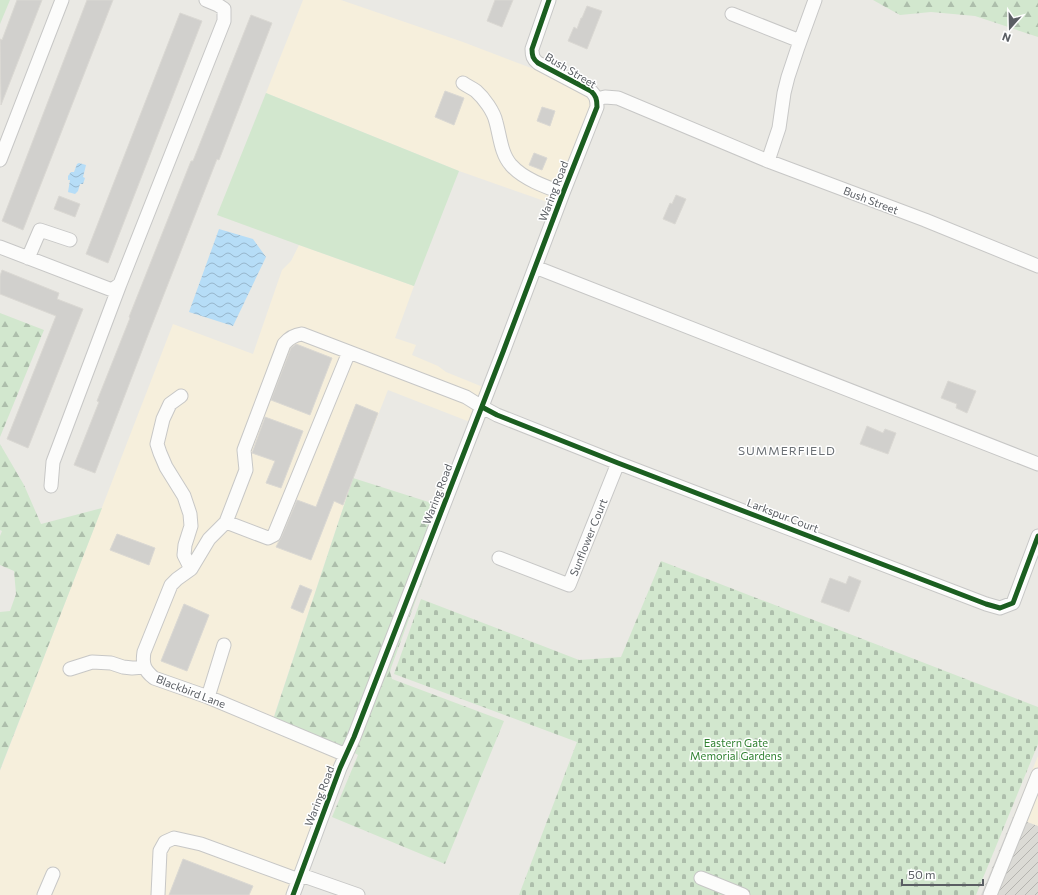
<svg xmlns="http://www.w3.org/2000/svg" width="1038" height="895" viewBox="0 0 1038 895" font-family="Commissioner,sans-serif">
  <defs>
    <pattern id="industrial-furrows" width="10" height="10" patternUnits="userSpaceOnUse"><rect width="10" height="10" fill="#dbdad5"/><path d="M-1 1l2-2M0 10L10 0M9 11l2-2" fill="none" stroke="#b5b4b0"/></pattern>
    <pattern id="forest-firs" width="22" height="20" patternUnits="userSpaceOnUse"><rect width="22" height="20" fill="#d2e7ce"/><path d="M5 1l3.5 6h-7zM16 11l3.5 6h-7z" fill="#adbeab"/></pattern>
    <pattern id="cemetery-stones" width="16" height="16" patternUnits="userSpaceOnUse"><rect width="16" height="16" fill="#d2e7ce"/><path d="M2 7V4a2 2 0 0 1 4 0v3zM10 15v-3a2 2 0 0 1 4 0v3z" fill="#adbeab"/></pattern>
    <pattern id="water-waves" width="16" height="10" patternUnits="userSpaceOnUse"><rect width="16" height="10" fill="#b6ddf7"/><path d="M0 5q4-4 8 0t8 0" fill="none" stroke="#97b6cc"/></pattern>
  </defs>
  <rect width="100%" height="100%" fill="#eae9e4"/>
  <!-- commercial -->
  <path fill="#f6efdc" d="M303 0H341L463 42 547 74 587 96 591 100V106L553 204 459 171 266 93Z
    M299 245 414 286 395 338 416 345 412 355 438 366 446 372 483 387 470 422 388 390 353 478 274 716 307 731 211 691 157 673 149 664V653L176 589 189 577 198 572 194 561 184 566 174 573 139 669 144 678 152 684 206 703 339 758 287 895H50L60 870 50 866 38 895H0V771L173 324 253 354 282 270 291 261Z
    M1038 756V826L1013 817Z"/>
  <!-- industrial -->
  <path fill="url(#industrial-furrows)" d="M1013 817 1038 826V895H981Z"/>
  <!-- green -->
  <path fill="#d2e7ce" d="M0 0H10L0 24Z
    M266 93 459 171 414 286 299 245 217 215Z"/>
  <!-- forest -->
  <path fill="url(#forest-firs)" d="M873 0H1038V37L975 16 931 12 900 15Z
    M0 313 44 330 0 437Z
    M0 444 24 485 41 524 102 508 0 770V612L10 611 16 594 14 571 0 565V536L2 531 0 530Z
    M353 478 438 505 343 747 274 717Z
    M449 509 391 668 390 672 392 679 504 721 445 864 332 817 358 755 353 752Z"/>
  <!-- cemetery -->
  <path fill="url(#cemetery-stones)" d="M661 561 1038 707V744L976 895H519L577 742 394 674 421 599 579 660 621 657Z"/>
  <!-- water -->
  <path fill="url(#water-waves)" d="M79 163 86 165 83 177 85 178 83 184H80L78 191 75 194 68 192 70 180H68V176L71 172H74L77 164Z
    M219 229 253 239 266 257 233 326 189 312Z"/>
  <!-- building -->
  <path fill="#d1d0cd" stroke="#dad8d3" d="M17 0H42L1 105 0 39 2 40Z
    M87 0H113L23 230 2 221Z
    M495 0H513L502 27 487 21Z
    M587 6 602 11 587 49 568 41 574 27 577 29 581 18H582Z
    M180 13 202 21 108 263 86 254Z
    M251 15 272 23 219 160 217 159 148 335 95 473 74 465 99 402 97 401 130 318 129 317 191 161H193Z
    M445 91 464 98 454 125 435 117Z
    M542 107 555 111 550 126 537 121Z
    M534 153 547 158 542 170 529 165Z
    M676 195 686 199 675 224 663 219 670 203 672 204Z
    M59 196 80 204 75 217 54 209Z
    M2 270 59 293 57 299 83 309 28 448 7 439 56 316 0 294V276Z
    M296 344 332 358 310 415 271 400 291 348Z
    M948 381 976 391 967 413 956 408 957 404 941 398Z
    M356 404 378 413 343 505 334 501 311 560 276 547 279 541 281 538 297 500 316 507Z
    M265 417 303 431 281 488 266 483 275 461 252 453Z
    M867 426 883 433 885 429 896 433 888 454 860 444Z
    M117 534 155 548 149 565 110 550Z
    M849 576 861 581 849 612 821 602 830 578 846 584Z
    M300 585 312 590 303 613 291 608Z
    M184 604 209 615 187 671 161 661Z
    M183 859 253 886 249 895H169Z"/>
  <g fill="none" stroke-linecap="round" stroke-linejoin="round">
    <defs>
      <path id="minor" d="M732 14 800 41
        M463 83C467 86 472 88 476 91 484 98 494 112 496 122 500 136 501 154 511 165 523 179 546 187 563 193
        M597 99 605 97 618 98 768 161 925 220 1038 266
        M0 160 62 0
        M768 161 779 128 784 93 788 77 798 47 815 0
        M0 247 112 290 120 284 224 21V9L218 5 206 0
        M28 258 40 230 70 240
        M535 267 1038 464
        M181 396 170 404 163 419 157 444 160 453 166 467 184 496 190 514 191 526 185 545 184 555 191 569
        M51 486 53 462 120 284
        M226 522 246 470 244 450 284 344C289 338 294 335 302 334L349 352
        M499 558 569 585 618 463
        M191 569 209 539 226 522 268 538 274 535 349 352 466 397 482 407 497 415 618 463 986 604 1000 608 1013 603 1038 536
        M191 569 177 579 171 585 144 652C142 664 144 670 154 678L208 697 346 755
        M70 669 92 662 111 663 123 667 132 668 144 667
        M208 697 224 645
        M301 875 358 895
        M701 878 743 895
        M44 895 53 874
        M158 895 160 851 165 842 174 838 201 844 299 880
        M293 895 340 768 354 737 503 352 563 193 597 107C597 99 596 96 591 91L538 63C533 59 532 56 532 49L549 0
        M990 895 1038 775"/>
    </defs>
    <!-- minor casing -->
    <use href="#minor" stroke="#c7c7c6" stroke-width="15"/>
    <!-- minor -->
    <use href="#minor" stroke="#fcfcfb" stroke-width="13"/>
    <defs>
      <path id="cycleway" d="M482 407 497 415 618 463 986 604 1000 608 1013 603 1038 536
        M293 895 340 768 354 737 503 352 563 193 597 107C597 99 596 96 591 91L538 63C533 59 532 56 532 49L549 0"/>
    </defs>
    <!-- cycleway casing -->
    <use href="#cycleway" stroke="#fff" stroke-width="8"/>
    <!-- cycleway -->
    <use href="#cycleway" stroke="#1b5e20" stroke-width="5"/>
  </g>
  <g text-anchor="middle" dominant-baseline="central" stroke-width="3" stroke-linejoin="round" paint-order="stroke">
    <!-- street labels -->
    <g font-size="11" fill="#5a5e63" stroke="#fff">
      <text transform="translate(571 70) rotate(31)">Bush Street</text>
      <text transform="translate(553 191) rotate(-69)">Waring Road</text>
      <text transform="translate(871 200) rotate(21)">Bush Street</text>
      <text transform="translate(437 494) rotate(-69)">Waring Road</text>
      <text transform="translate(783 515) rotate(21)">Larkspur Court</text>
      <text transform="translate(588 537) rotate(-68)">Sunflower Court</text>
      <text transform="translate(191 691) rotate(21)">Blackbird Lane</text>
      <text transform="translate(319 796) rotate(-69)">Waring Road</text>
    </g>
    <!-- park labels -->
    <g font-size="11" fill="#318232" stroke="#fff">
      <text x="736" y="742">Eastern Gate<tspan x="736" dy="13">Memorial Gardens</tspan></text>
    </g>
    <!-- neighbourhood labels -->
    <g font-size="12" letter-spacing="1" fill="#6b7075" stroke="#fff">
      <text x="787" y="450">SUMMERFIELD</text>
    </g>
  </g>
  <!-- north arrow -->
  <g transform="translate(1010 28) rotate(200)" stroke="#ffffff" stroke-width="3" paint-order="stroke">
  <path d="M0-3L7 15L0 10L-7 15Z" fill="#5a5e63"/>
  <text y="-6" font-size="11" font-weight="bold" text-anchor="middle" fill="#5a5e63">N</text>
  </g>
  <!-- scale -->
  <path d="M902 879v6h81v-6" fill="none" stroke="#5a5e63" stroke-width="2"/>
  <text x="908" y="879" font-size="12" fill="#5a5e63" stroke="#ffffff" stroke-width="3" paint-order="stroke">50 m</text>
</svg>
